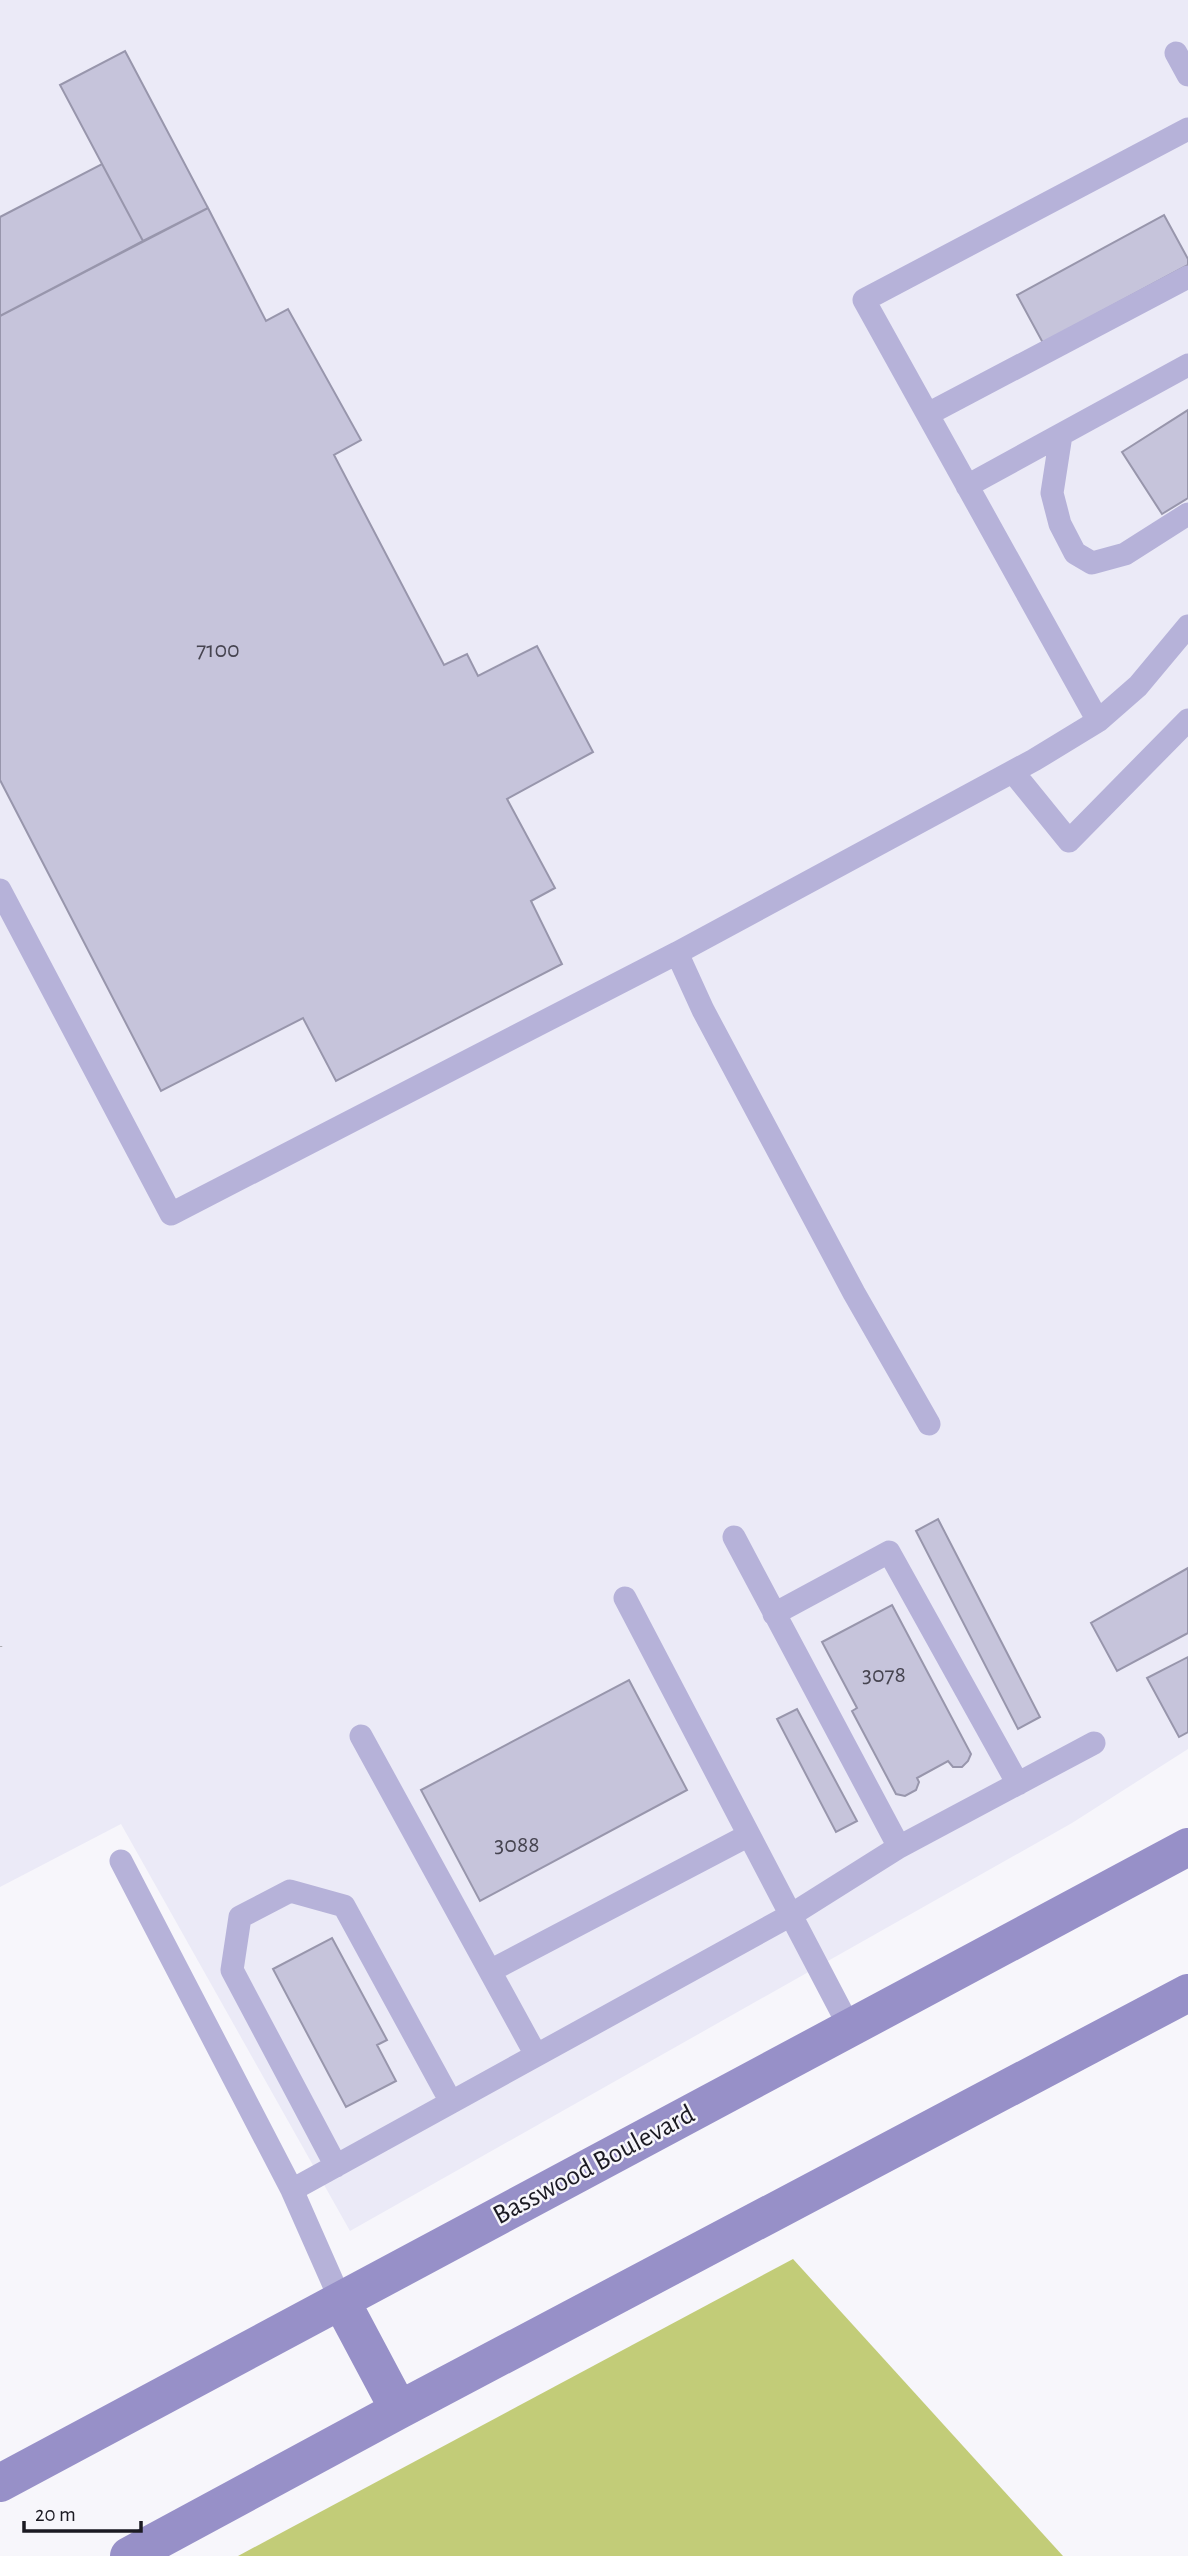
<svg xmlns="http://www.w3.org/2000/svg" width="1188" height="2556" viewBox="0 0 1188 2556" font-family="'Alegreya Sans',sans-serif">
  <rect width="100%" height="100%" fill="#f7f6fb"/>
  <!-- built -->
  <path fill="#ebeaf7" d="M0 0H1188V1749L1072 1823 350 2231 121 1824 0 1887Z"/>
  <!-- green -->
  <path fill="#c2cc78" d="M793 2259 1063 2556H238Z"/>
  <!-- building -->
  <path fill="#c6c4db" stroke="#9896ac" stroke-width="2" d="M125 51 208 208 143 241 60 85Z
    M102 164 143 241 0 316V217Z
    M208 208 266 321 288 309 361 440 334 455 444 665 467 654 478 676 537 646 593 752 507 799 555 888 531 901 562 964 336 1081 303 1018 161 1091 0 780V316Z
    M1164 215 1188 259V265L1043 343 1017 295Z
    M1188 410V498L1162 514 1122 452Z
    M938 1519 1040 1717 1018 1729 916 1531Z
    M1188 1568V1633L1117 1671 1091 1623Z
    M892 1605 971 1754 968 1761 962 1767H953L948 1761 917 1778 919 1782 916 1790 905 1796 896 1794 852 1711 857 1708 822 1642Z
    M1188 1657V1732L1179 1737 1147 1678Z
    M629 1680 687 1790 480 1901 421 1790Z
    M797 1709 857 1821 836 1832 777 1719Z
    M332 1938 387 2040 377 2045 396 2081 346 2107 273 1969Z"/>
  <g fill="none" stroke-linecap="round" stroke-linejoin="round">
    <!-- path -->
    <path stroke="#afaeb4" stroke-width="4.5" stroke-dasharray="2 5" stroke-linecap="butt" d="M0 1646V1647"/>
    <!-- lane -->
    <path stroke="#b6b2d9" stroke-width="23" d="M1176 53 1188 75
      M928 414 1188 277
      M1061 435 1052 493 1060 524 1075 553 1092 563 1125 554 1188 514
      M967 486 1188 365
      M1098 721 864 300 1188 129
      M1013 772 1069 841 1188 720
      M0 890 171 1214 677 953
      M929 1424 854 1293 703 1010 677 953 1034 760 1098 721 1138 686 1188 626
      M734 1537 899 1847
      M625 1598 850 2028
      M774 1614 889 1552 1018 1784
      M361 1736 536 2055
      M121 1861 292 2190 341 2301
      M490 1971 749 1835
      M336 2166 232 1970 240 1917 290 1891 344 1906 451 2102
      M292 2190 791 1915 899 1847 1094 1743"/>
    <!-- secondary -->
    <path stroke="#9790c8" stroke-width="38" d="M341 2301 399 2410
      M0 2483 1188 1847
      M129 2556 399 2410 1188 1993"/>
  </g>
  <g text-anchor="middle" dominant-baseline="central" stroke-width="5" stroke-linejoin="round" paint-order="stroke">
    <!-- number labels -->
    <g font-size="24" fill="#464450">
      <text x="218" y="650">7100</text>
      <text x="884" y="1675">3078</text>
      <text x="517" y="1845">3088</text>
    </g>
    <!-- street labels -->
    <g font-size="28" fill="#1b1a22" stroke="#f7f6fb">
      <text transform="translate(594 2165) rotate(-28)">Basswood Boulevard</text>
    </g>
  </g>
  <!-- scale -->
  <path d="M24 2521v10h117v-10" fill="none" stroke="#1b1a22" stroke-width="3.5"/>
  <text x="35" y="2521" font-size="21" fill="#1b1a22" stroke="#f7f6fb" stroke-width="5" paint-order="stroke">20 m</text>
</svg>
